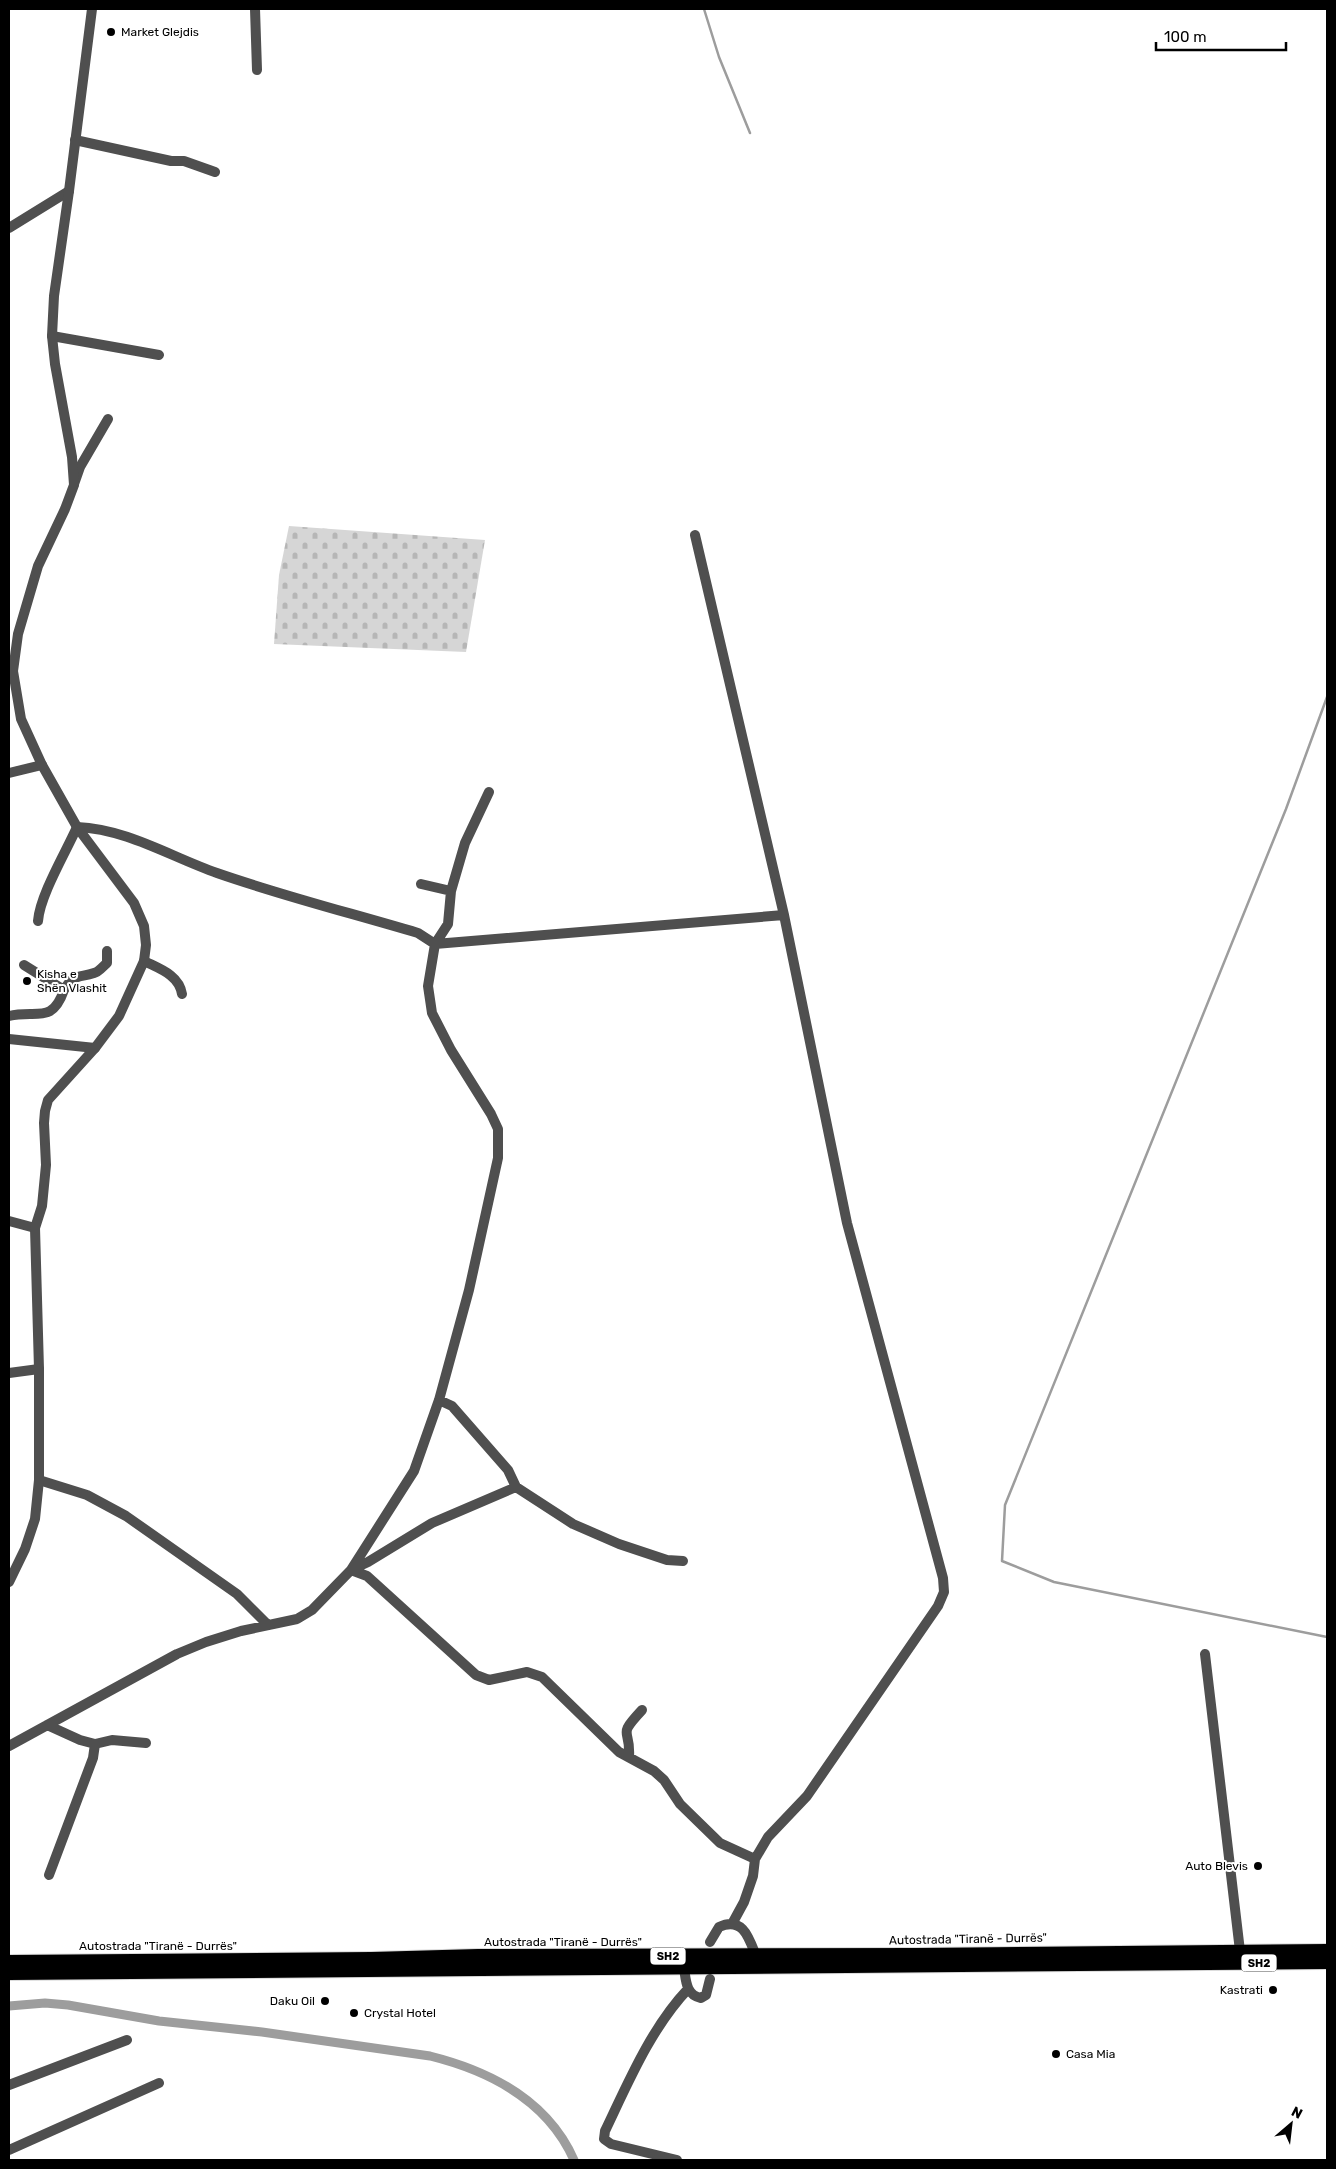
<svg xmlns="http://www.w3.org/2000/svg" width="1336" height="2169" viewBox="0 0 1336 2169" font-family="Rubik,sans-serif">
  <defs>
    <pattern id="cemetery-stones" width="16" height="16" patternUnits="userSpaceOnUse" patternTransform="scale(1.25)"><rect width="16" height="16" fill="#d6d6d6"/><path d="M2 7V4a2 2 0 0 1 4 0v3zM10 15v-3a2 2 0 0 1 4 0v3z" fill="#b6b6b6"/></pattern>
  </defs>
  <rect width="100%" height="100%" fill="#fff"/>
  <!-- cemetery -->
  <path fill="url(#cemetery-stones)" d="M289 526 485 540 466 652 274 644 279 575Z"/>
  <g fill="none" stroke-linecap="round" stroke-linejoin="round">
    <!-- stream -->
    <path stroke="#9d9d9d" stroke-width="2.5" d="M704 9 719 57 750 133
      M1327 697 1286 809 1005 1505 1002 1561 1054 1582 1327 1637"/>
    <!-- canal -->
    <path stroke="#9d9d9d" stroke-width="9" d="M9 2006 45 2003 68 2005 159 2021 262 2032 430 2056C490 2071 548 2101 574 2160"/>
    <defs>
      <path id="trunk" d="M9 1962 371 1959 478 1956 917 1955 1327 1951
        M9 1973 1327 1962"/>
    </defs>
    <!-- trunk casing -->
    <use href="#trunk" stroke="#dbdbdb" stroke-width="16"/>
    <!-- minor -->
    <path stroke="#4f4f4f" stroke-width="10" d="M255 9 257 70
      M75 140 171 161H184L215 172
      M9 228 69 191
      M52 336 159 355
      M74 484 80 467 108 419
      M695 535 784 915 847 1223 943 1578 944 1592 938 1606 807 1796 768 1837 755 1859 753 1876 744 1902 732 1924
      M9 773 42 765
      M421 884 451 891
      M38 921C40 895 66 852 77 827 127 829 171 857 217 873 283 896 351 913 418 933L435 944 784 915
      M144 961C160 969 179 975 182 994
      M64 990C74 973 79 978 94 973 99 972 103 966 107 963V951
      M9 1016C36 1009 52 1025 64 990L24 965
      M9 1039 95 1048
      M9 1221 35 1228
      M9 1373 39 1369
      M439 1400 452 1406 508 1470 516 1487 573 1524 619 1544 667 1560 683 1561
      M39 1480 87 1495 126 1516 237 1594 268 1625
      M351 1570 367 1576 476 1675 489 1680 527 1672 542 1677 619 1752 654 1771 664 1780 680 1804 720 1843 755 1859
      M351 1570 368 1562 432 1523 516 1487
      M1205 1654 1240 1951
      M47 1725 80 1740 95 1744 112 1740 146 1743
      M9 1746 177 1654 206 1642 241 1631 297 1619 312 1610 351 1570 414 1471 439 1400 469 1290 498 1158V1129L491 1114 451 1050 432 1013 428 986 435 944 448 924 451 891 465 843 489 792
      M629 1757C631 1727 616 1738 642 1710
      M49 1875 93 1758 95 1744
      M710 1942 719 1927C743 1916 749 1938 756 1956
      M684 1968C686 1981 686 1995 701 1998L706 1995 710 1979
      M9 2085 127 2040
      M9 2150 159 2083
      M677 2160 611 2144 604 2139 605 2131C628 2083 651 2028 688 1989"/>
    <!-- tertiary -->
    <path stroke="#4f4f4f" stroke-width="10" d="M9 1582 25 1549 35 1519 39 1480V1369L35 1228 42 1206 46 1165 44 1123 45 1111 48 1100 95 1048 119 1016 144 961 146 945 144 926 134 903 77 827 42 765 21 719 13 671 18 634 38 566 65 509 74 485 72 457 55 364 52 336 54 296 69 191 92 9"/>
    <!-- trunk -->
    <use href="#trunk" stroke="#000" stroke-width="14"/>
  </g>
  <!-- markers -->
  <g fill="#000" stroke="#fff" stroke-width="2">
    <circle cx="111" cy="32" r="5"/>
    <circle cx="27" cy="981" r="5"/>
    <circle cx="1258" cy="1866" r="5"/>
    <circle cx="1273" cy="1990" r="5"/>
    <circle cx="325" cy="2001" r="5"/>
    <circle cx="354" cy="2013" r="5"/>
    <circle cx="1056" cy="2054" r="5"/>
  </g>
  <g text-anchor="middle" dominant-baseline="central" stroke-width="4" stroke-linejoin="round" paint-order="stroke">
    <!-- shield labels -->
    <g fill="#fff" stroke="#4c4c4c" stroke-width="1">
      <rect x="650.5" y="1947.5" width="35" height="17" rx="4"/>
      <rect x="1241.5" y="1954.5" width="35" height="17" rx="4"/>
    </g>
    <g font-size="11" font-weight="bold" fill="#000">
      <text x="668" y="1956">SH2</text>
      <text x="1259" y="1963">SH2</text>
    </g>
    <!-- poi labels -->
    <g font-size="12" fill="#000" stroke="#fff" text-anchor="start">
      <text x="121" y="32">Market Glejdis</text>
      <text x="37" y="974">Kisha e<tspan x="37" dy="14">Shën Vlashit</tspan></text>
      <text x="1248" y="1866" text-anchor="end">Auto Blevis</text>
      <text x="1263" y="1990" text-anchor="end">Kastrati</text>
      <text x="315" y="2001" text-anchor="end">Daku Oil</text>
      <text x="364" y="2013">Crystal Hotel</text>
      <text x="1066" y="2054">Casa Mia</text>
    </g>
    <!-- street labels -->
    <g font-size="12" fill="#000" stroke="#fff">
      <text transform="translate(968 1939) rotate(-1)">Autostrada "Tiranë - Durrës"</text>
      <text x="563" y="1942">Autostrada "Tiranë - Durrës"</text>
      <text x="158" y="1946">Autostrada "Tiranë - Durrës"</text>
    </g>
  </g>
  <!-- border -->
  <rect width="1336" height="2169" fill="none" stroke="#000000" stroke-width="20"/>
  <!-- north arrow -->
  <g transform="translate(1291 2124) rotate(28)" stroke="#ffffff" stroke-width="4" paint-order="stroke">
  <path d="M0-4L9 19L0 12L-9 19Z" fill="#000000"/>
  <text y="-8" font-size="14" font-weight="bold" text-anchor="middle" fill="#000000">N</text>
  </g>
  <!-- scale -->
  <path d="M1156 42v8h130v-8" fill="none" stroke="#000000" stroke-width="2.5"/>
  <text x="1164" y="42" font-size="15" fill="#000000" stroke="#ffffff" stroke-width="4" paint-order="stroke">100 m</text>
</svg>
